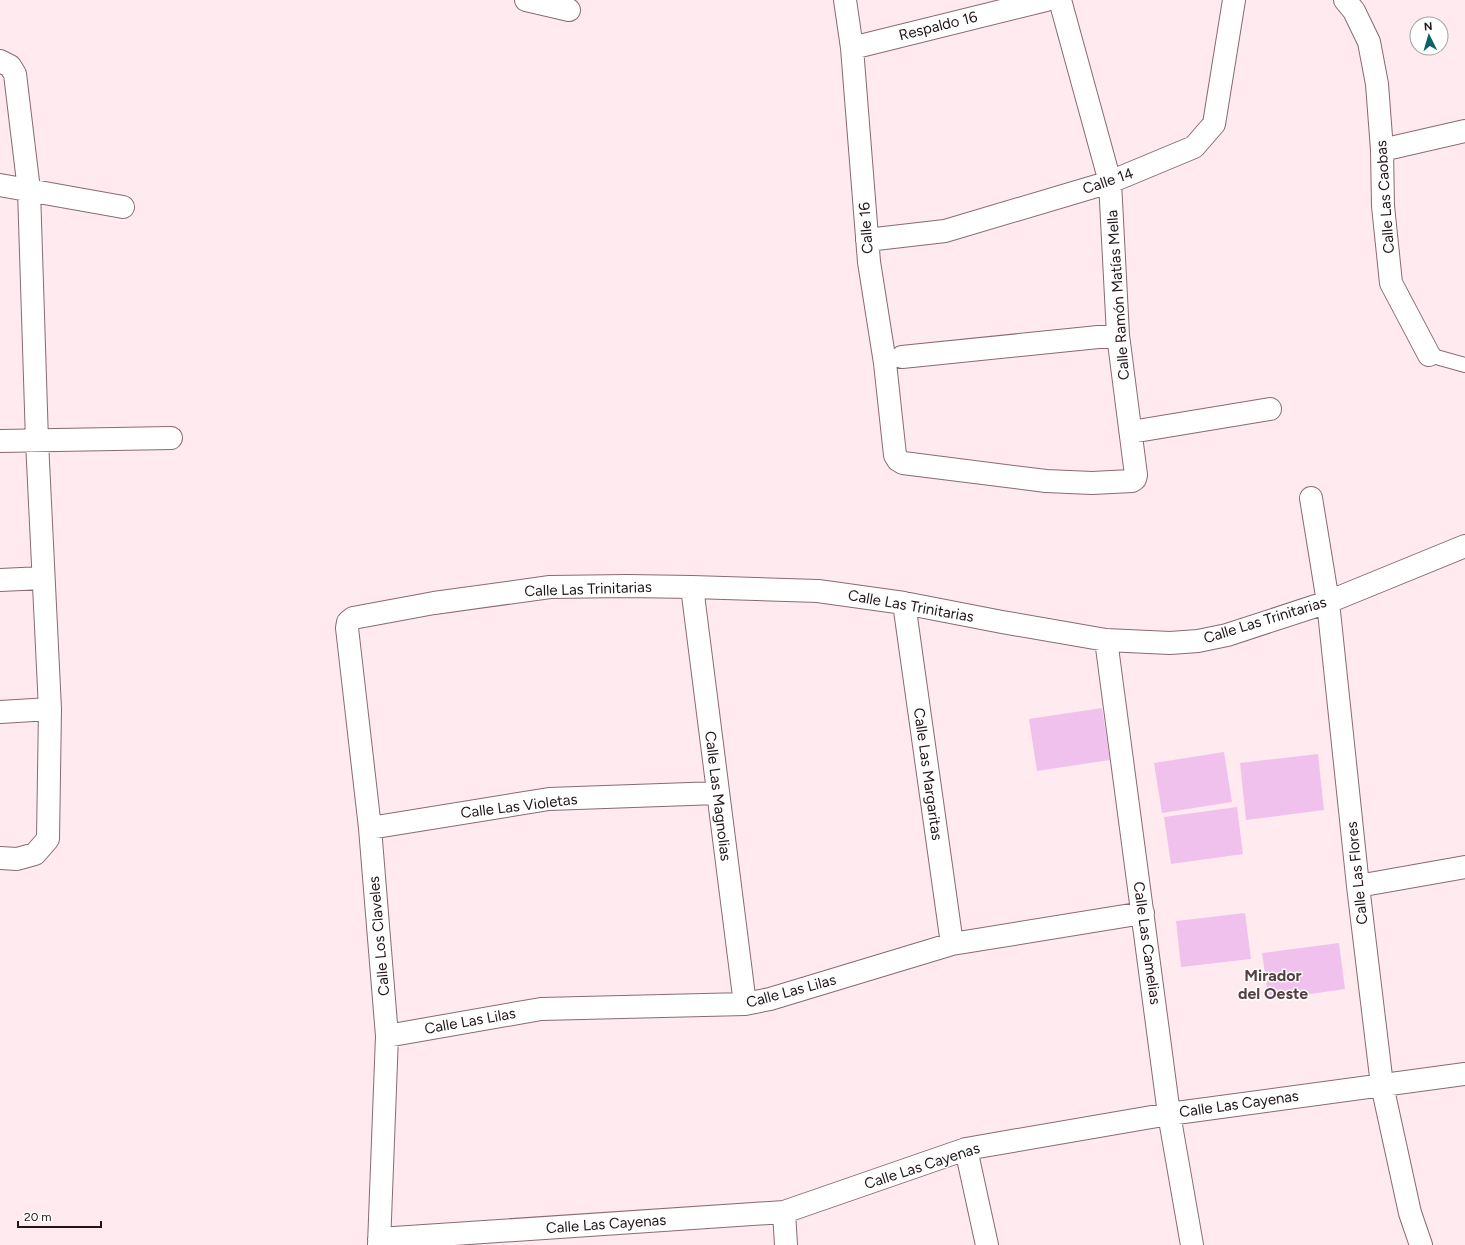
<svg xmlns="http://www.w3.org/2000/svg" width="1465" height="1245" viewBox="0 0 1465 1245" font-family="Figtree,sans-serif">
  <rect width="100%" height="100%" fill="#feeaef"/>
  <!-- building -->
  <path fill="#f1c1ed" d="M1102 708 1110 760 1037 771 1029 719Z
    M1224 752 1232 802 1162 813 1154 763Z
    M1318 754 1324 810 1246 820 1240 763Z
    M1237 807 1243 854 1171 864 1164 817Z
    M1245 913 1251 959 1181 967 1176 921Z
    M1339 943 1345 989 1269 1000 1262 953Z"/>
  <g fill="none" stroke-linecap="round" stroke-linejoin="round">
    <defs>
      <path id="service" d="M1429 355 1465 365"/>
      <path id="minor" d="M526 0 569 10
        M845 0 852 48 869 262 885 363 895 455 898 460 903 463 1046 481 1092 483 1132 481 1135 479 1136 475 1118 335 1110 182 1060 0
        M1345 0 1354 11 1369 42 1377 84 1382 150 1383 206 1391 283 1429 355
        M852 48 1046 0
        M0 61 10 66 15 74 29 190 37 441 50 709 48 839 35 854 17 859 0 858
        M1382 150 1465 131
        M0 185 123 207
        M867 240 945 231 1110 182 1194 147 1214 124 1234 0
        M902 357 1118 335
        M1131 432 1270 409
        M0 441 171 438
        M1311 498 1328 602 1358 886 1382 1085 1410 1213 1421 1245
        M0 580 43 578
        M692 587 745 1004
        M904 603 952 944
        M1106 640 1169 1114 1192 1245
        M0 712 50 709
        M370 828 549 799 718 793
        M1358 886 1465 867
        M387 1036 541 1009 745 1004 770 999 952 944 1143 913
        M966 1149 987 1245
        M784 1212 786 1245
        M379 1239 784 1212 966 1149 1169 1114 1465 1074
        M379 1245 387 1036 370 828 347 628 348 622 353 618 434 603 550 587 627 586 692 587 818 591 904 603 1002 622 1106 640 1170 643 1198 641 1227 635 1328 602 1465 546"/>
    </defs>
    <!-- service casing -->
    <use href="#service" stroke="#876b72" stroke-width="16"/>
    <!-- minor casing -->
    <use href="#minor" stroke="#876b72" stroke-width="24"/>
    <!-- service -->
    <use href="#service" stroke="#fff" stroke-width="14"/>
    <!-- minor -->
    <use href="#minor" stroke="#fff" stroke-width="22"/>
  </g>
  <g text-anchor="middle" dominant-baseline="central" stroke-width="3" stroke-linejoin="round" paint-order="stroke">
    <!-- street labels -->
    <g font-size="15" fill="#201619" stroke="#fff">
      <text transform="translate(938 26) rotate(-14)">Respaldo 16</text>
      <text transform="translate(1108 181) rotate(-19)">Calle 14</text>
      <text transform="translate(1385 197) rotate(-94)">Calle Las Caobas</text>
      <text transform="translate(866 228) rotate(-94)">Calle 16</text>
      <text transform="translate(1118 295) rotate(-94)">Calle Ramón Matías Mella</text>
      <text transform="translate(588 589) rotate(-2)">Calle Las Trinitarias</text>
      <text transform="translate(911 606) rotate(10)">Calle Las Trinitarias</text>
      <text transform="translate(1265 620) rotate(-17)">Calle Las Trinitarias</text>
      <text transform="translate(928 774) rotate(82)">Calle Las Margaritas</text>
      <text transform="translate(718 796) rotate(83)">Calle Las Magnolias</text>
      <text transform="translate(519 806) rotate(-7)">Calle Las Violetas</text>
      <text transform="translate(1357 873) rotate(-96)">Calle Las Flores</text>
      <text transform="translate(379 936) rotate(-95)">Calle Los Claveles</text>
      <text transform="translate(1147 943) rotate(82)">Calle Las Camelias</text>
      <text transform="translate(791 991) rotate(-15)">Calle Las Lilas</text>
      <text transform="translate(470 1021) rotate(-10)">Calle Las Lilas</text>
      <text transform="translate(1239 1104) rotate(-8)">Calle Las Cayenas</text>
      <text transform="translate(922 1166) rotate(-18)">Calle Las Cayenas</text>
      <text transform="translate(606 1224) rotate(-4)">Calle Las Cayenas</text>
    </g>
    <!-- neighbourhood labels -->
    <g font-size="16" font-weight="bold" fill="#573e45" stroke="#fff">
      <text x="1273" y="975">Mirador<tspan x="1273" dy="18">del Oeste</tspan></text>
    </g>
  </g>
  <!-- north arrow -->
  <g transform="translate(1429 36) rotate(355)"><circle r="19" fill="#ffffff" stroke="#a6a2a3"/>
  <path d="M0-3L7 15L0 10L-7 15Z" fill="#106167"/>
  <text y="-6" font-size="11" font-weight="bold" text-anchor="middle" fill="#201619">N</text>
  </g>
  <!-- scale -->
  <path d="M18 1221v6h83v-6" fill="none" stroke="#201619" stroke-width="2"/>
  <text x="24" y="1221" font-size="12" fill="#201619" stroke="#ffffff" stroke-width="3" paint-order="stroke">20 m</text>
</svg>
